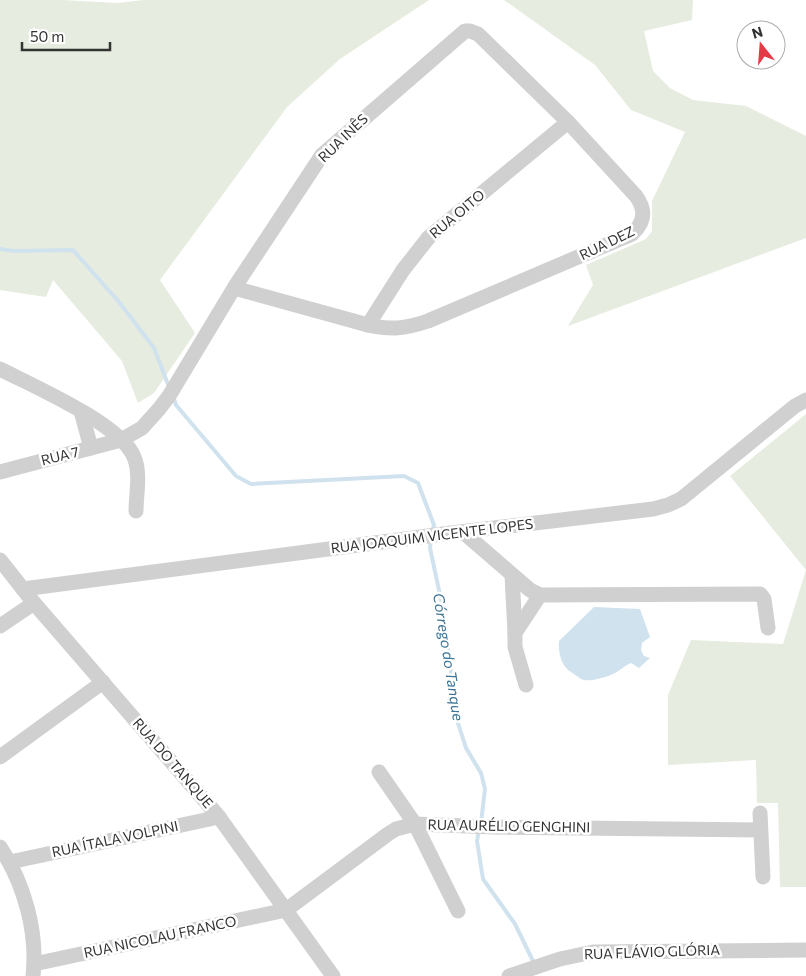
<svg xmlns="http://www.w3.org/2000/svg" width="806" height="976" viewBox="0 0 806 976" font-family="Commissioner,sans-serif">
  <rect width="100%" height="100%" fill="#fff"/>
  <g fill="#e6ecdf">
    <path d="M 0,0 L 62,0 L 118,3 L 144,0 L 429,0 L 340,59 L 287,107 L 160,280 L 195,333 L 154,393 L 138,403 L 122,361 L 53,280 L 46,297 L 0,290 Z"/>
    <path d="M 504,0 L 693,0 L 692,20 L 644,31 L 653,71 L 670,88 L 693,100 L 746,106 L 806,136 L 806,238 L 568,326 L 593,285 L 586,265 L 646,239 L 652,231 L 652,201 L 685,132 L 631,110 L 595,65 Z"/>
    <path d="M 806,414 L 806,887 L 780,887 L 778,803 L 757,803 L 756,760 L 668,765 L 668,695 L 691,640 L 783,644 L 806,570 L 730,476 Z"/>
  </g>
  <path fill="#cfe2ee" d="M 594,607 L 640,609 L 650,637 L 642,643 L 641,650 L 644,656 L 650,658 L 639,668 L 631,663 C 625,665 621,670 615,673 C 607,677 589,683 581,679 C 578,677 574,674 571,672 C 561,666 558,652 559,641 Z"/>
  <g fill="none" stroke-linecap="round" stroke-linejoin="round">
    <g stroke="#cfe2ee" stroke-width="4">
      <path d="M 0,249 L 14,251 L 73,250 L 119,302 L 154,348 L 169,387"/>
      <path d="M 173,396 L 176,405 L 236,476 L 251,484 L 404,476 L 418,483 L 434,525 L 432,533"/>
      <path d="M 431,539 L 430,548 L 443,609 L 457,720 L 466,748 L 481,773 L 485,789 L 481,823"/>
      <path d="M 479,830 L 477,841 L 483,879 L 515,924 L 534,963"/>
    </g>
    <g stroke="#d0d0d0" stroke-width="15">
      <path d="M 368,325 L 403,270 L 429,237 L 568,122"/>
      <path d="M 0,369 C 33,386 121,424 134,457 C 141,473 136,495 136,511"/>
      <path d="M 81,411 L 91,448"/>
      <path d="M 0,472 L 121,440 L 142,428 L 159,409 L 169,396 L 234,288 L 322,155 L 465,31 L 470,31 L 478,34 L 568,122 L 636,196 C 646,210 645,222 632,234 L 428,321 C 404,329 392,330 368,325 L 234,288"/>
      <path d="M 463,532 L 530,590 L 540,595 L 760,594 L 764,599 L 768,628"/>
      <path d="M 0,560 L 34,603 L 219,817 L 333,976"/>
      <path d="M 512,575 L 515,633"/>
      <path d="M 23,589 L 443,534 L 653,509 L 668,505 L 681,499 L 795,406 L 806,400"/>
      <path d="M 0,626 L 34,603"/>
      <path d="M 526,685 L 515,647 L 515,633 L 540,595"/>
      <path d="M 0,757 L 103,682"/>
      <path d="M 379,772 L 415,824 L 458,911"/>
      <path d="M 760,813 L 763,877"/>
      <path d="M 0,847 C 24,883 38,932 33,976"/>
      <path d="M 10,862 L 219,817"/>
      <path d="M 34,964 L 286,910 L 388,834 L 396,829 L 415,824 L 494,827 L 760,830"/>
      <path d="M 509,976 L 560,959 L 593,952 L 806,950"/>
    </g>
  </g>
  <g text-anchor="middle" stroke-width="5" stroke-linejoin="round" paint-order="stroke">
    <g font-size="14" fill="#333" stroke="#fff">
      <text transform="translate(343 138) rotate(-44)" y="5">RUA INÊS</text>
      <text transform="translate(457 214) rotate(-40)" y="5">RUA OITO</text>
      <text transform="translate(607 243) rotate(-26)" y="5">RUA DEZ</text>
      <text transform="translate(60 456) rotate(-14)" y="5">RUA 7</text>
      <text transform="translate(432 536) rotate(-7)" y="5">RUA JOAQUIM VICENTE LOPES</text>
      <text transform="translate(173 763) rotate(49)" y="5">RUA DO TANQUE</text>
      <text transform="translate(509 826) rotate(1)" y="5">RUA AURÉLIO GENGHINI</text>
      <text transform="translate(115 839) rotate(-12)" y="5">RUA ÍTALA VOLPINI</text>
      <text transform="translate(160 937) rotate(-12)" y="5">RUA NICOLAU FRANCO</text>
      <text transform="translate(652 952) rotate(-2)" y="5">RUA FLÁVIO GLÓRIA</text>
    </g>
    <g font-size="15" font-style="italic" fill="#3f7597" stroke="#fff">
      <text transform="translate(448 657) rotate(81)" y="5">Córrego do Tanque</text>
    </g>
  </g>
  <g transform="translate(761 45) rotate(343)"><circle r="24" fill="#ffffff" stroke="#adadad"/>
  <path d="M0-4L9 19L0 12L-9 19Z" fill="#e63946"/>
  <text y="-8" font-size="14" font-weight="bold" text-anchor="middle" fill="#333333">N</text>
  </g>
  <path d="M22 42v8h88v-8" fill="none" stroke="#333333" stroke-width="2.5"/>
  <text x="30" y="42" font-size="15" fill="#333333" stroke="#ffffff" stroke-width="4" paint-order="stroke">50 m</text>
</svg>
